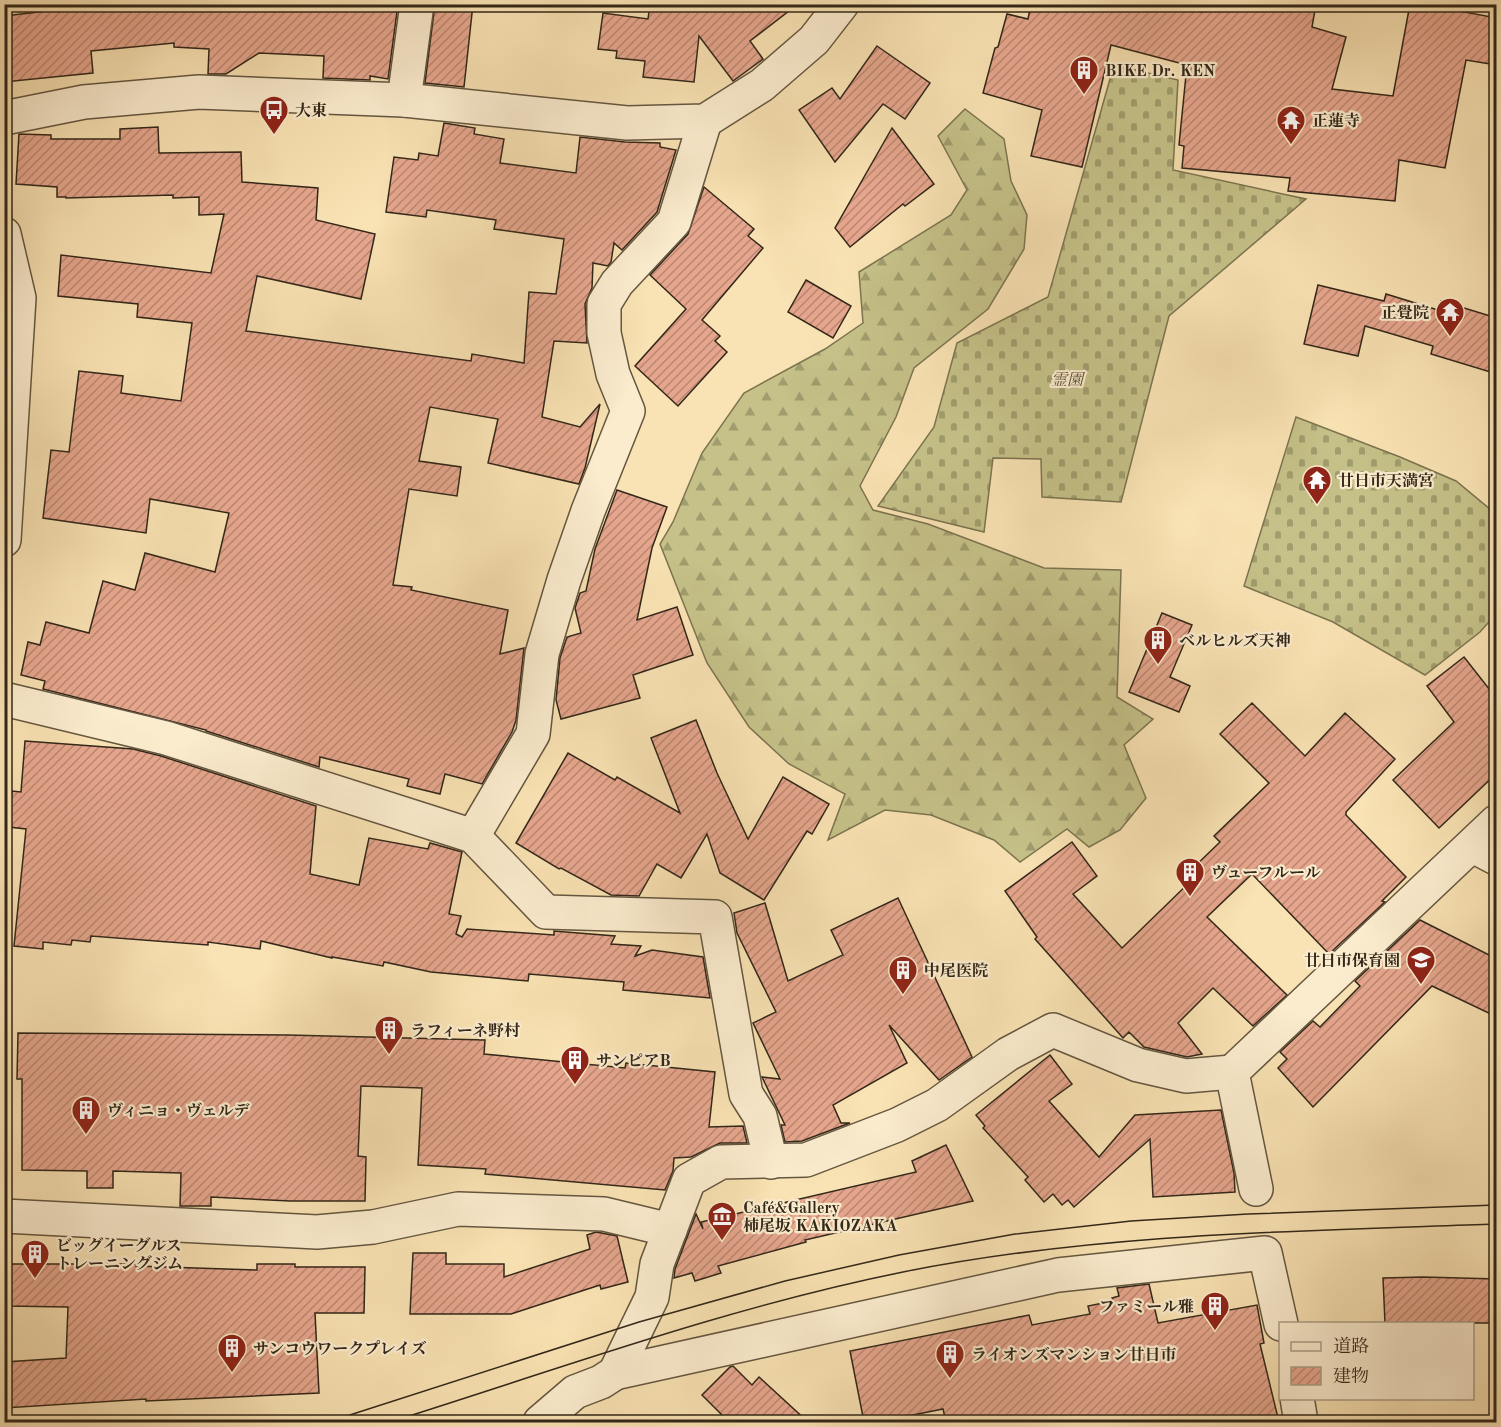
<svg xmlns="http://www.w3.org/2000/svg" width="1501" height="1427" viewBox="0 0 1501 1427" font-family="'Old Standard TT','Noto Serif JP',serif">
  <defs>
    <pattern id="forest-firs" width="22" height="20" patternUnits="userSpaceOnUse" patternTransform="scale(1.5)"><rect width="22" height="20" fill="#c5c188"/><path d="M5 1l3.5 6h-7zM16 11l3.5 6h-7z" fill="#a19d6e"/></pattern>
    <pattern id="cemetery-stones" width="16" height="16" patternUnits="userSpaceOnUse" patternTransform="scale(1.5)"><rect width="16" height="16" fill="#c5c188"/><path d="M2 7V4a2 2 0 0 1 4 0v3zM10 15v-3a2 2 0 0 1 4 0v3z" fill="#a19d6e"/></pattern>
    <pattern id="building-hatch" width="6" height="6" patternUnits="userSpaceOnUse" patternTransform="scale(1.5)"><rect width="6" height="6" fill="#e6a68d"/><path d="M-1 1l2-2M0 6l6-6M5 7l2-2" fill="none" stroke="#bb8772"/></pattern>
  </defs>
  <rect width="100%" height="100%" fill="#f9e2b3"/>
  <filter id="stains"><feTurbulence type="fractalNoise" baseFrequency=".00333" numOctaves="4"/><feColorMatrix values="0 0 0 0 .2 0 0 0 0 .09 0 0 0 0 .02 0 0 0 .5 -.17"/></filter>
  <radialGradient id="worn" r=".72"><stop offset=".6" stop-color="#630" stop-opacity="0"/><stop offset="1" stop-color="#630" stop-opacity=".3"/></radialGradient>
  <path fill="url(#forest-firs)" stroke="#7c7450" stroke-width="1.5" d="M 965,109 L 1004,139 L 1011,181 L 1027,215 L 1024,249 L 988,309 L 914,368 L 896,417 L 860,486 L 873,510 L 928,524 L 1044,568 L 1121,570 L 1117,697 L 1153,719 L 1124,745 L 1146,798 L 1120,830 L 1089,847 L 1067,829 L 1020,862 L 994,840 L 931,815 L 885,810 L 828,840 L 845,794 L 789,764 L 749,727 L 707,663 L 660,544 L 673,522 L 702,453 L 744,393 L 825,349 L 863,323 L 859,272 L 951,215 L 967,190 L 938,136 Z"/>
  <g fill="url(#cemetery-stones)" stroke="#7c7450" stroke-width="1.5">
    <path d="M 1114,65 L 1178,80 L 1173,170 L 1306,199 L 1169,316 L 1121,502 L 1042,497 L 1041,459 L 993,458 L 984,532 L 878,506 L 934,427 L 957,343 L 1048,297 Z"/>
    <path d="M 1296,417 L 1400,457 L 1456,481 L 1496,514 L 1496,614 L 1480,632 L 1425,675 L 1333,622 L 1244,586 Z"/>
  </g>
  <g fill="url(#building-hatch)" stroke="#322719" stroke-width="1.5">
    <path d="M 109,4 L 398,4 L 388,79 L 370,76 L 370,80 L 323,78 L 324,56 L 259,53 L 226,74 L 208,74 L 209,49 L 174,47 L 174,43 L 91,51 L 93,73 L 4,82 L 4,16 Z"/>
    <path d="M 435,4 L 473,4 L 464,87 L 425,83 Z"/>
    <path d="M 650,4 L 798,4 L 750,41 L 763,59 L 733,81 L 699,36 L 694,82 L 643,77 L 645,61 L 616,58 L 617,51 L 598,49 L 603,13 L 648,19 Z"/>
    <path d="M 1031,4 L 1164,4 L 1202,12 L 1203,4 L 1316,4 L 1312,27 L 1346,37 L 1332,89 L 1393,96 L 1410,4 L 1422,4 L 1497,18 L 1497,65 L 1466,60 L 1445,168 L 1399,160 L 1395,201 L 1288,191 L 1290,178 L 1182,168 L 1184,146 L 1179,145 L 1187,65 L 1111,45 L 1082,167 L 1031,156 L 1042,110 L 983,93 L 995,48 L 998,47 L 1007,14 L 1028,19 Z"/>
    <path d="M 877,46 L 930,83 L 905,119 L 883,104 L 835,162 L 799,110 L 832,88 L 840,99 Z"/>
    <path d="M 444,123 L 475,128 L 474,134 L 504,139 L 500,163 L 576,173 L 580,137 L 625,142 L 660,143 L 660,147 L 676,150 L 657,212 L 622,250 L 614,243 L 611,262 L 608,266 L 593,263 L 592,288 L 585,304 L 587,343 L 554,341 L 542,417 L 580,427 L 600,404 L 585,468 L 579,484 L 488,463 L 498,419 L 430,407 L 419,461 L 461,467 L 457,496 L 409,489 L 393,585 L 412,587 L 411,590 L 508,610 L 500,654 L 524,648 L 516,720 L 512,732 L 482,784 L 445,774 L 440,794 L 407,786 L 409,779 L 320,757 L 319,767 L 206,731 L 206,730 L 43,689 L 45,681 L 21,675 L 28,642 L 40,645 L 46,622 L 89,633 L 103,581 L 135,590 L 145,553 L 215,572 L 229,513 L 150,499 L 146,533 L 43,518 L 51,450 L 69,452 L 79,371 L 123,376 L 121,393 L 181,401 L 192,323 L 137,317 L 138,304 L 58,296 L 61,255 L 211,273 L 224,214 L 199,215 L 199,197 L 173,198 L 173,195 L 66,198 L 66,197 L 57,197 L 57,187 L 16,184 L 19,134 L 51,135 L 51,139 L 120,139 L 120,129 L 158,127 L 159,153 L 241,152 L 242,182 L 318,188 L 316,220 L 375,234 L 361,299 L 257,276 L 246,331 L 471,361 L 472,354 L 524,363 L 529,292 L 556,294 L 564,239 L 494,229 L 496,220 L 427,210 L 426,217 L 386,212 L 394,157 L 418,160 L 419,153 L 438,156 Z"/>
    <path d="M 892,128 L 934,184 L 905,206 L 903,204 L 850,247 L 835,228 Z"/>
    <path d="M 704,187 L 754,229 L 748,236 L 763,248 L 702,320 L 720,336 L 715,341 L 727,352 L 678,406 L 635,366 L 686,309 L 650,275 L 688,234 Z"/>
    <path d="M 806,280 L 851,306 L 833,338 L 788,312 Z"/>
    <path d="M 1318,285 L 1384,301 L 1386,294 L 1438,310 L 1441,301 L 1497,318 L 1497,374 L 1431,354 L 1433,346 L 1365,326 L 1358,356 L 1304,344 Z"/>
    <path d="M 617,490 L 667,507 L 652,548 L 637,620 L 677,607 L 693,655 L 633,675 L 640,698 L 561,719 L 556,700 L 560,658 L 567,637 L 581,633 L 575,608 L 580,593 L 586,591 L 595,549 Z"/>
    <path d="M 1162,613 L 1192,625 L 1170,677 L 1190,686 L 1179,712 L 1129,692 Z"/>
    <path d="M 1464,657 L 1497,699 L 1497,773 L 1439,828 L 1393,780 L 1454,722 L 1427,686 Z"/>
    <path d="M 1252,703 L 1305,756 L 1345,713 L 1395,759 L 1346,812 L 1346,815 L 1406,877 L 1382,901 L 1385,902 L 1329,954 L 1252,874 L 1207,917 L 1287,995 L 1253,1026 L 1213,988 L 1178,1023 L 1202,1054 L 1187,1057 L 1144,1047 L 1129,1032 L 1123,1038 L 1035,939 L 1037,937 L 1005,891 L 1072,842 L 1097,876 L 1073,894 L 1122,948 L 1196,876 L 1191,870 L 1220,842 L 1214,836 L 1269,783 L 1220,734 Z"/>
    <path d="M 696,720 L 717,773 L 748,839 L 783,777 L 829,804 L 812,834 L 807,831 L 764,900 L 720,873 L 707,834 L 681,878 L 657,864 L 639,896 L 611,895 L 561,868 L 559,869 L 516,843 L 568,753 L 615,780 L 617,777 L 680,813 L 651,738 Z"/>
    <path d="M 25,741 L 133,749 L 161,756 L 316,806 L 310,874 L 359,885 L 369,838 L 428,849 L 430,843 L 462,852 L 449,914 L 461,916 L 456,934 L 462,937 L 467,929 L 554,935 L 554,931 L 615,936 L 611,944 L 641,946 L 635,956 L 652,950 L 703,957 L 710,998 L 623,990 L 624,982 L 529,974 L 528,981 L 431,972 L 384,962 L 383,966 L 332,957 L 332,958 L 261,941 L 260,949 L 208,942 L 208,945 L 91,936 L 90,942 L 72,940 L 71,945 L 43,942 L 43,949 L 14,946 L 26,829 L 9,827 L 12,791 L 21,792 Z"/>
    <path d="M 898,898 L 972,1057 L 939,1080 L 889,1025 L 907,1063 L 833,1105 L 841,1123 L 850,1123 L 802,1141 L 785,1142 L 781,1125 L 785,1125 L 762,1077 L 780,1079 L 753,1023 L 776,1012 L 737,933 L 734,913 L 765,903 L 788,981 L 843,955 L 831,930 Z"/>
    <path d="M 1420,920 L 1497,959 L 1497,1017 L 1432,986 L 1313,1107 L 1278,1068 L 1287,1059 L 1280,1052 L 1313,1021 L 1320,1027 L 1360,986 L 1355,981 Z"/>
    <path d="M 18,1033 L 288,1035 L 485,1040 L 484,1054 L 625,1068 L 626,1063 L 715,1072 L 709,1127 L 743,1126 L 747,1143 L 720,1143 L 691,1157 L 674,1158 L 673,1171 L 665,1190 L 485,1174 L 486,1169 L 418,1165 L 422,1088 L 361,1086 L 358,1156 L 366,1157 L 365,1201 L 290,1201 L 211,1197 L 211,1206 L 180,1206 L 181,1173 L 113,1171 L 113,1188 L 87,1188 L 87,1171 L 22,1170 L 22,1079 L 17,1079 Z"/>
    <path d="M 1050,1055 L 1072,1084 L 1049,1101 L 1099,1157 L 1135,1115 L 1221,1110 L 1234,1173 L 1235,1192 L 1153,1197 L 1150,1139 L 1074,1207 L 1068,1200 L 1062,1205 L 1053,1194 L 1044,1202 L 1025,1180 L 1028,1177 L 983,1128 L 985,1126 L 976,1115 Z"/>
    <path d="M 946,1145 L 973,1201 L 805,1240 L 806,1242 L 718,1266 L 721,1273 L 695,1281 L 692,1273 L 674,1278 L 675,1269 L 696,1214 L 703,1229 L 701,1222 L 916,1172 L 912,1161 Z"/>
    <path d="M 596,1232 L 617,1236 L 628,1282 L 601,1289 L 600,1285 L 511,1314 L 410,1314 L 413,1253 L 446,1253 L 446,1264 L 504,1264 L 504,1277 L 590,1249 L 587,1235 Z"/>
    <path d="M 4,1264 L 137,1264 L 136,1266 L 257,1270 L 257,1264 L 295,1264 L 295,1267 L 365,1267 L 364,1313 L 315,1313 L 319,1393 L 146,1401 L 146,1399 L 4,1408 L 4,1362 L 66,1358 L 68,1307 L 6,1306 Z"/>
    <path d="M 1423,1277 L 1497,1279 L 1497,1323 L 1385,1323 L 1383,1278 Z"/>
    <path d="M 1149,1284 L 1158,1323 L 1257,1305 L 1264,1343 L 1260,1344 L 1279,1422 L 946,1422 L 943,1409 L 878,1422 L 864,1422 L 850,1351 L 1029,1315 L 1032,1325 L 1090,1314 L 1088,1306 L 1113,1301 L 1112,1298 L 1119,1296 L 1117,1288 Z"/>
    <path d="M 733,1366 L 752,1385 L 759,1377 L 808,1422 L 729,1422 L 702,1395 L 730,1367 Z"/>
  </g>
  <g fill="none" stroke-linecap="round" stroke-linejoin="round">
    <g stroke="#645640" stroke-width="36">
      <g id="minor">
        <path d="M 404,100 L 417,4"/>
        <path d="M 4,118 L 84,102 L 199,92 L 404,100 L 627,123 L 705,121 L 762,85 L 814,40 L 842,4"/>
        <path d="M 705,121 L 674,222 L 617,283 L 604,304 L 604,333 L 613,374 L 628,411 L 588,511 L 564,580 L 542,654 L 533,734 L 473,836 L 546,912 L 715,917 L 746,1094 L 760,1116 L 771,1162"/>
        <path d="M 4,234 L 19,298 L 4,540"/>
        <path d="M 4,699 L 166,738 L 473,836"/>
        <path d="M 1256,1189 L 1232,1072 L 1496,822"/>
        <path d="M 4,1216 L 317,1232 L 373,1227 L 458,1209 L 604,1214 L 670,1230"/>
        <path d="M 615,1373 L 652,1297 L 657,1264 L 689,1180 L 721,1162 L 806,1160 L 897,1125 L 937,1105 L 1008,1054 L 1053,1030 L 1138,1065 L 1186,1076 L 1232,1072"/>
        <path d="M 1297,1398 L 1301,1422"/>
        <path d="M 540,1422 L 575,1392 L 601,1382 L 615,1373 L 1058,1275 L 1265,1253 L 1281,1324"/>
      </g>
    </g>
    <g stroke="#645640" stroke-width="36">
      <path id="tertiary" d="M 1473,846 L 1496,858"/>
    </g>
    <use href="#minor" stroke="#fbecce" stroke-width="33"/>
    <use href="#tertiary" stroke="#fbecce" stroke-width="33"/>
    <g stroke="#322719" stroke-width="1.5">
      <path d="M 328,1422 L 639,1322 L 785,1281 L 899,1255 L 1015,1234 L 1131,1221 L 1248,1214 L 1496,1205"/>
      <path d="M 390,1422 C 559,1369 729,1307 903,1272 C 1098,1233 1298,1231 1496,1224"/>
    </g>
  </g>
  <defs>
    <g id="building-pin" transform="scale(1.5)"><path d="M0 17L-7.5 6A9.5 9.5 0 1 1 7.5 6Z" fill="#8f2418" stroke="#fbecce"/><path d="M-4-6H4V6H1V3H-1V6H-4ZM-2.5-4.3h1.7v1.8h-1.7ZM.8-4.3h1.7v1.8H.8ZM-2.5-1h1.7V.8h-1.7ZM.8-1h1.7V.8H.8Z" fill="#fff"/></g>
    <g id="bus-pin" transform="scale(1.5)"><path d="M0 17L-7.5 6A9.5 9.5 0 1 1 7.5 6Z" fill="#8f2418" stroke="#fbecce"/><path d="M-5-6H5V4H4V6H2V4H-2V6H-4V4H-5ZM-3.5-4V0h7V-4ZM-3.5 1.2v1.5H-2V1.2ZM2 1.2v1.5H3.5V1.2Z" fill="#fff"/></g>
    <g id="temple-pin" transform="scale(1.5)"><path d="M0 17L-7.5 6A9.5 9.5 0 1 1 7.5 6Z" fill="#8f2418" stroke="#fbecce"/><path d="M0-6L5-2H3V0L6.5 2.5H4V6H1.5V3h-3V6H-4V2.5H-6.5L-3 0V-2H-5Z" fill="#fff"/></g>
    <g id="school-pin" transform="scale(1.5)"><path d="M0 17L-7.5 6A9.5 9.5 0 1 1 7.5 6Z" fill="#8f2418" stroke="#fbecce"/><path d="M0-5L7-2L0 1L-7-2ZM-4 1L0 2.5L4 1V4Q0 6-4 4Z" fill="#fff"/></g>
    <g id="museum-pin" transform="scale(1.5)"><path d="M0 17L-7.5 6A9.5 9.5 0 1 1 7.5 6Z" fill="#8f2418" stroke="#fbecce"/><path d="M0-6L6-3V-2H-6V-3ZM-5-1h2V3h-2ZM-1-1h2V3h-2ZM3-1h2V3H3ZM-6 4H6V6H-6Z" fill="#fff"/></g>
  </defs>
  <g fill-rule="evenodd">
    <use href="#building-pin" x="1084" y="70"/>
    <use href="#bus-pin" x="274" y="110"/>
    <use href="#temple-pin" x="1291" y="120"/>
    <use href="#temple-pin" x="1450" y="312"/>
    <use href="#temple-pin" x="1317" y="480"/>
    <use href="#building-pin" x="1158" y="640"/>
    <use href="#building-pin" x="1190" y="872"/>
    <use href="#school-pin" x="1421" y="960"/>
    <use href="#building-pin" x="903" y="970"/>
    <use href="#building-pin" x="389" y="1030"/>
    <use href="#building-pin" x="575" y="1060"/>
    <use href="#building-pin" x="86" y="1110"/>
    <use href="#museum-pin" x="722" y="1216"/>
    <use href="#building-pin" x="35" y="1254"/>
    <use href="#building-pin" x="1215" y="1306"/>
    <use href="#building-pin" x="232" y="1348"/>
    <use href="#building-pin" x="950" y="1354"/>
  </g>
  <g text-anchor="middle" stroke-width="4.5" stroke-linejoin="round" paint-order="stroke">
    <g font-size="16" font-weight="bold" fill="#322719" stroke="#fbecce" text-anchor="start">
      <text x="1105" y="76">BIKE Dr. KEN</text>
      <text x="295" y="116">大東</text>
      <text x="1312" y="126">正蓮寺</text>
      <text x="1429" y="318" text-anchor="end">正覺院</text>
      <text x="1338" y="486">廿日市天満宮</text>
      <text x="1179" y="646">ベルヒルズ天神</text>
      <text x="1211" y="878">ヴューフルール</text>
      <text x="1400" y="966" text-anchor="end">廿日市保育園</text>
      <text x="924" y="976">中尾医院</text>
      <text x="410" y="1036">ラフィーネ野村</text>
      <text x="596" y="1066">サンピアB</text>
      <text x="107" y="1116">ヴィニョ・ヴェルデ</text>
      <text x="743" y="1213">Café&amp;Gallery<tspan x="743" dy="18">柿尾坂 KAKIOZAKA</tspan></text>
      <text x="56" y="1251">ビッグイーグルス<tspan x="56" dy="18">トレーニングジム</tspan></text>
      <text x="1194" y="1312" text-anchor="end">ファミール雅</text>
      <text x="253" y="1354">サンコウワークプレイズ</text>
      <text x="971" y="1360">ライオンズマンション廿日市</text>
    </g>
    <g font-size="16" font-style="italic" fill="#574e35" stroke="#fbecce">
      <text x="1067" y="385">霊園</text>
    </g>
  </g>
  <rect width="1501" height="1427" fill="none" stroke="#f9e2b3" stroke-width="24"/>
  <rect x="6" y="6" width="1489" height="1415" fill="none" stroke="#322719" stroke-width="3"/>
  <rect x="12" y="12" width="1477" height="1403" fill="none" stroke="#322719" stroke-width="1.5"/>
  <rect x="1279" y="1322" width="195" height="78" fill="#fbecce" stroke="#ab9d86" stroke-width="1.5"/>
  <rect x="1291" y="1342" width="30" height="9" fill="#fbecce" stroke="#ab9d86" stroke-width="1.5"/>
  <text x="1333" y="1352" font-size="18" fill="#322719">道路</text>
  <rect x="1291" y="1367" width="30" height="18" fill="url(#building-hatch)" stroke="#ab9d86" stroke-width="1.5"/>
  <text x="1333" y="1382" font-size="18" fill="#322719">建物</text>
  <rect width="100%" height="100%" filter="url(#stains)"/>
  <rect width="100%" height="100%" fill="url(#worn)"/>
</svg>
